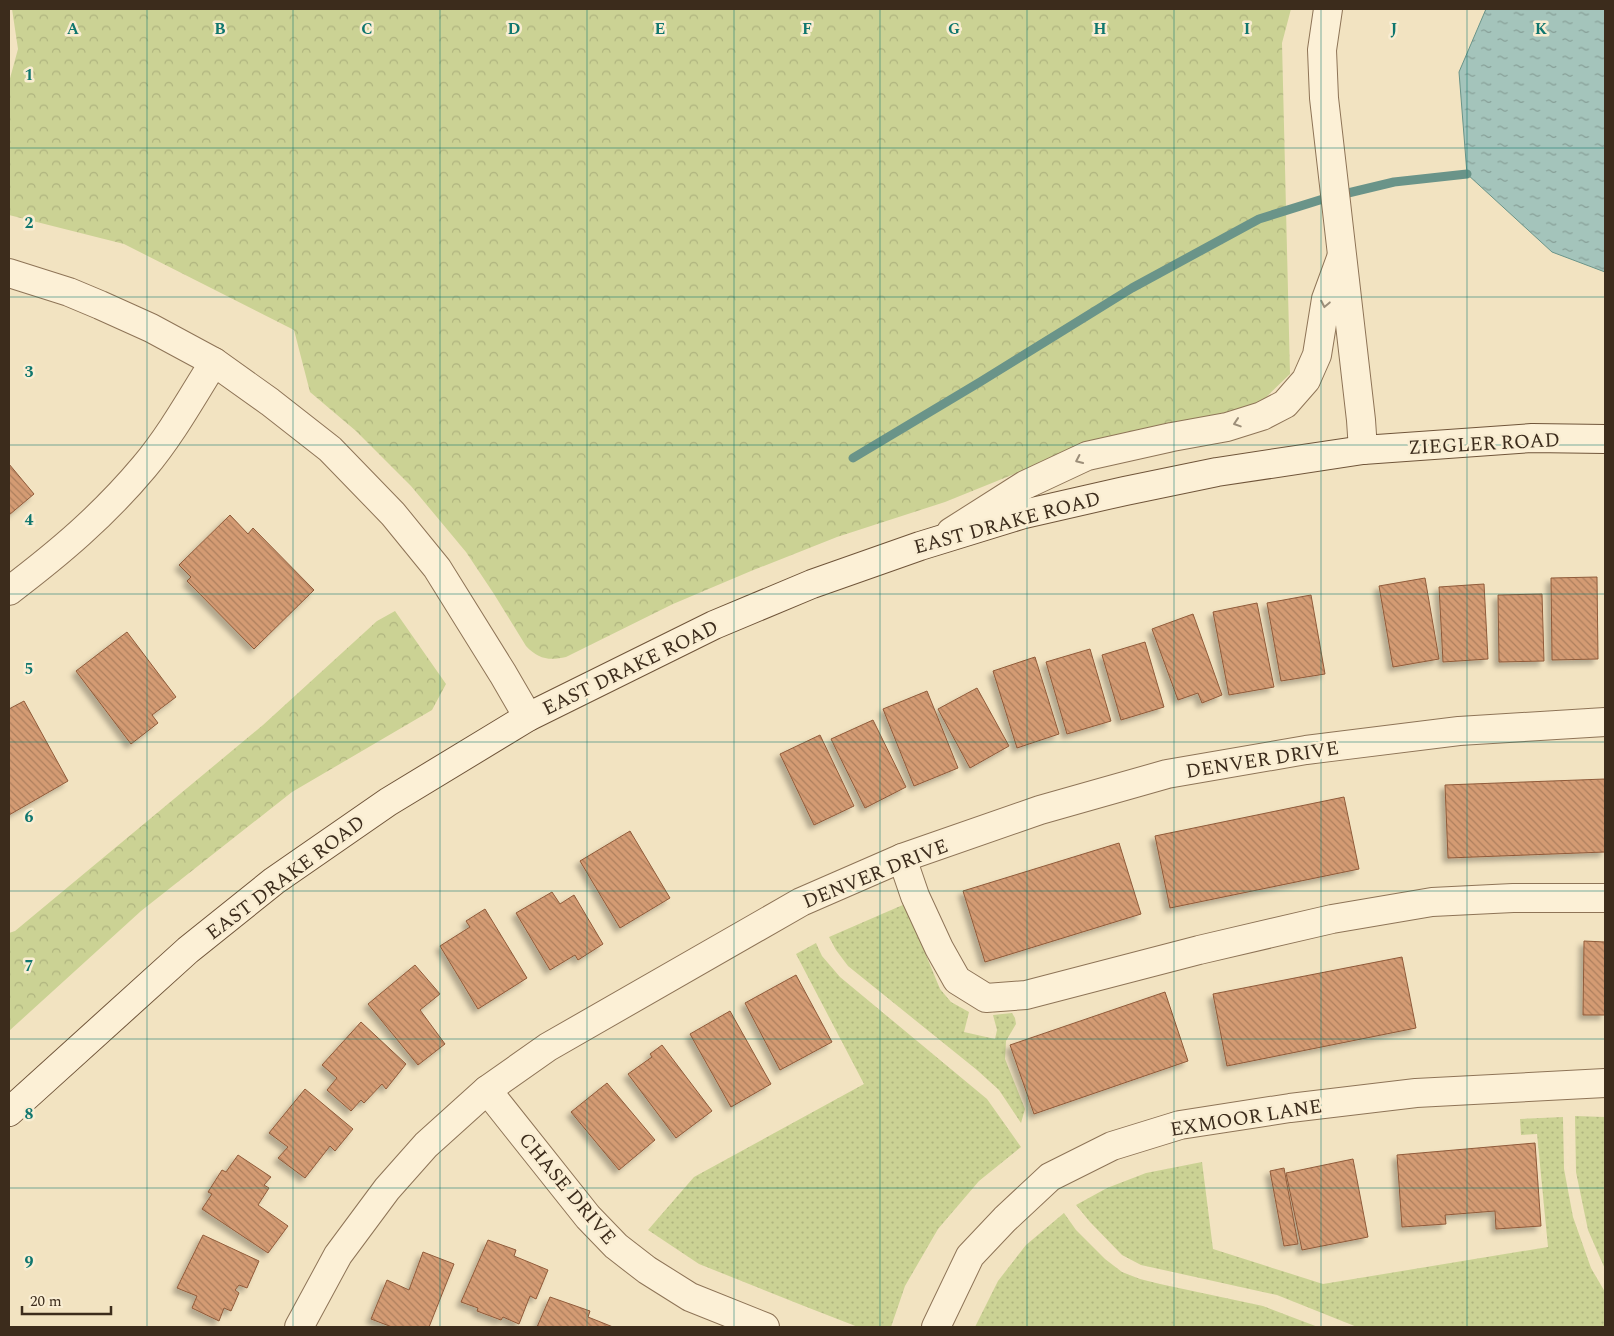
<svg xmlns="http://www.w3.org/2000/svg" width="1614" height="1336" viewBox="0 0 1614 1336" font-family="Spectral,serif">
  <defs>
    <pattern id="grass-dots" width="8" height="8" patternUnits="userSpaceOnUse" patternTransform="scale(1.25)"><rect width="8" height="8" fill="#cbd294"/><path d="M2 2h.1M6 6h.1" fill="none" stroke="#afb47f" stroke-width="1.8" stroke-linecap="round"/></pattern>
    <pattern id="forest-crowns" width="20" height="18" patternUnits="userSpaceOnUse" patternTransform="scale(1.25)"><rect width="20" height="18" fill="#cbd294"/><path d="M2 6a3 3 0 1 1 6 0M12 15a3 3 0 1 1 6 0" fill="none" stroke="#afb47f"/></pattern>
    <pattern id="water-ripples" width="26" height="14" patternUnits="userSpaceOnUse" patternTransform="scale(1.25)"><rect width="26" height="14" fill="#a4c4bb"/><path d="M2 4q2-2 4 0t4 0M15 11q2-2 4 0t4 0" fill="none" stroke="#879f97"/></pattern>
    <pattern id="building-back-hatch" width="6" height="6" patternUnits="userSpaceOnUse" patternTransform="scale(1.25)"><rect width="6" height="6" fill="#d49b73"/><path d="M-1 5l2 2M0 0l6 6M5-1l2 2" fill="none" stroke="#ad7f5e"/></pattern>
    <filter id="shadow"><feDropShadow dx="-4.5" dy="4.5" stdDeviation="2.5" flood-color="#0004"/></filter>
  </defs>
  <rect width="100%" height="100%" fill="#f2e3c1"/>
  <g fill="url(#grass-dots)">
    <path d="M 905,904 L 940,989 L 951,1002 L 969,1012 L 964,1032 L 995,1039 L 997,1030 L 993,1015 L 1012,1013 L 1015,1018 L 1016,1024 L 1006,1041 L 1005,1059 L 1025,1109 L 1021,1123 L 999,1090 L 977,1070 L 848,966 L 836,950 L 829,937 Z"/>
    <path d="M 816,943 L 822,956 L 840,977 L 987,1099 L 1021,1147 L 979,1181 L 938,1229 L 905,1286 L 891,1327 L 858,1327 L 804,1306 L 699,1264 L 648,1230 L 694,1177 L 864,1084 L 796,954 Z"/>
    <path d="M 1575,1116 L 1605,1117 L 1605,1269 L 1588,1230 L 1576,1172 Z"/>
    <path d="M 1563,1117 L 1564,1169 L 1573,1217 L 1591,1268 L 1605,1292 L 1605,1327 L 1357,1327 L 1277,1295 L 1141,1265 L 1122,1255 L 1090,1222 L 1076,1205 L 1107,1188 L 1146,1173 L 1202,1162 L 1213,1249 L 1323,1284 L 1548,1247 L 1537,1134 L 1521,1135 L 1520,1119 Z"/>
    <path d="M 1064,1213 L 1076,1230 L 1105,1259 L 1122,1272 L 1140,1279 L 1160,1284 L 1263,1306 L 1318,1327 L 975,1327 L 998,1281 L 1026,1245 Z"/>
  </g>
  <g fill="url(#forest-crowns)">
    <path d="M 12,9 L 1291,9 L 1282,43 L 1290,374 L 1261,402 L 1238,413 L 1076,449 L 945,502 L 837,537 L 751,571 L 673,604 L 566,657 C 549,661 538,659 526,646 L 494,594 L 466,552 L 411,486 L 356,431 L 310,392 L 294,330 L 124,244 L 9,215 L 9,82 L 18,49 Z"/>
    <path d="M 395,611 L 446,684 L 432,710 L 292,792 L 141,911 L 9,1031 L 9,933 L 15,931 L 263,725 L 377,621 Z"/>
  </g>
  <path fill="url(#water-ripples)" stroke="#6a9489" d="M 1486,9 L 1605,9 L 1605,272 L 1552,252 L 1467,174 L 1459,72 Z"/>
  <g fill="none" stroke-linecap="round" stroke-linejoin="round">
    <path stroke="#6a9489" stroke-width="9" d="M 853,458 L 980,382 L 1132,288 L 1259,219 L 1323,199 L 1394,182 L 1467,174"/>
  </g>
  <g fill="url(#building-back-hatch)" stroke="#905b3a" filter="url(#shadow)">
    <path d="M 9,464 L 34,494 L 9,515 Z"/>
    <path d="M 230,515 L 248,534 L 253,528 L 314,590 L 254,649 L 187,581 L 191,577 L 179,565 Z"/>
    <path d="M 1597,577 L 1598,659 L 1552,660 L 1551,578 Z"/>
    <path d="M 1425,578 L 1439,659 L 1393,667 L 1379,586 Z"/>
    <path d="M 1484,584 L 1488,659 L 1443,662 L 1439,587 Z"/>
    <path d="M 1542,594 L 1544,661 L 1499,662 L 1498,595 Z"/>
    <path d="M 1311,595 L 1325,674 L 1281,681 L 1267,603 Z"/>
    <path d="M 1257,603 L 1274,687 L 1229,695 L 1213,612 Z"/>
    <path d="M 1193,614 L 1222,695 L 1202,703 L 1198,693 L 1178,700 L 1152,629 Z"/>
    <path d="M 127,632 L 176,697 L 152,715 L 158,723 L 131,744 L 76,671 Z"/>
    <path d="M 1145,642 L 1164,707 L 1121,720 L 1102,655 Z"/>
    <path d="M 1090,649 L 1111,721 L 1067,734 L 1046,662 Z"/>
    <path d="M 1035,657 L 1059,734 L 1017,748 L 993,671 Z"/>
    <path d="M 977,688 L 1009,746 L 970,768 L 938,709 Z"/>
    <path d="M 927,691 L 958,768 L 914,786 L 883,709 Z"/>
    <path d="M 24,701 L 68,781 L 9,815 L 9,709 Z"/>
    <path d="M 873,720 L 906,787 L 865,808 L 831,739 Z"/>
    <path d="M 820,735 L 854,806 L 814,825 L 780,754 Z"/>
    <path d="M 1605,779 L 1605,852 L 1448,858 L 1445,785 Z"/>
    <path d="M 1344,797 L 1359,869 L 1170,908 L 1155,836 Z"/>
    <path d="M 630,831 L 670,898 L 620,928 L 580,861 Z"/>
    <path d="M 1119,843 L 1141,914 L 985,962 L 963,891 Z"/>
    <path d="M 552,892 L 560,904 L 574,895 L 603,944 L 578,960 L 575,955 L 550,970 L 516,913 Z"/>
    <path d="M 485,909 L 527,978 L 478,1009 L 440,946 L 470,927 L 466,921 Z"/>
    <path d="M 1584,941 L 1605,942 L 1605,1015 L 1583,1015 Z"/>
    <path d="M 1402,957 L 1416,1028 L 1227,1066 L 1213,994 Z"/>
    <path d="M 415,965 L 440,994 L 420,1010 L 445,1044 L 418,1065 L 368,1004 Z"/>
    <path d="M 796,975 L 832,1042 L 780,1070 L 745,1003 Z"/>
    <path d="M 1165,992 L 1188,1061 L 1034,1114 L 1010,1045 Z"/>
    <path d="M 730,1011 L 771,1084 L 731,1107 L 690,1034 Z"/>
    <path d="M 361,1022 L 406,1064 L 386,1089 L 382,1084 L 364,1103 L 361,1100 L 351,1111 L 327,1090 L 337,1078 L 322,1065 Z"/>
    <path d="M 662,1045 L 712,1111 L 676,1138 L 628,1074 L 652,1057 L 650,1054 Z"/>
    <path d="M 607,1083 L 655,1140 L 619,1170 L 571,1112 Z"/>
    <path d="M 305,1089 L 353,1129 L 335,1151 L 330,1146 L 305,1178 L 278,1158 L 288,1147 L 269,1133 Z"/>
    <path d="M 1535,1143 L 1541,1226 L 1496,1229 L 1495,1211 L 1445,1215 L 1446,1224 L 1402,1227 L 1397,1155 Z"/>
    <path d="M 238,1155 L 271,1177 L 264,1185 L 269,1188 L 258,1205 L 288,1226 L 268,1253 L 202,1209 L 212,1194 L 208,1192 L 222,1170 L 226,1172 Z"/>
    <path d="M 1353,1159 L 1368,1237 L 1302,1250 L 1286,1173 Z"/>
    <path d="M 1284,1168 L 1298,1244 L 1284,1246 L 1270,1171 Z"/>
    <path d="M 203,1235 L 259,1261 L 247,1288 L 239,1285 L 235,1290 L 239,1293 L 231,1311 L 224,1308 L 219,1321 L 192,1308 L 197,1296 L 177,1288 Z"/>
    <path d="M 488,1240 L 516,1250 L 514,1256 L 548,1270 L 536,1299 L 530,1296 L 519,1324 L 503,1317 L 501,1320 L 477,1311 L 478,1308 L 461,1302 Z"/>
    <path d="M 423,1252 L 454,1264 L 429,1327 L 392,1327 L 371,1319 L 387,1280 L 409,1290 Z"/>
    <path d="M 550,1297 L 590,1311 L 588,1317 L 613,1327 L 537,1327 Z"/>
  </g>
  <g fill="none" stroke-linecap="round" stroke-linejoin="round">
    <g stroke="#8e7457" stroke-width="30">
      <g id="street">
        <path d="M 1328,9 L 1322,50 L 1324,98 L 1361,420 L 1363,450"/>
        <path d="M 9,273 L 69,292 L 100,305 L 151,328 L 214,362 L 270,402 L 330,449 L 393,514 L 437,568 L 503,674 L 528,717"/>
        <path d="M 951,532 L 1025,485 L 1087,456 L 1172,437 L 1227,427 L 1262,416 L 1285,404 L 1306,380 L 1317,355 L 1326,299 L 1341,258"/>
        <path d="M 9,591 C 59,553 103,516 144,467 C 171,435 192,397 214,362"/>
        <path d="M 902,858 L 915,896 L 939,948 L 957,980 L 986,998 L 1026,995 L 1199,950 L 1332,919 L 1432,902 L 1513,898 L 1605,898"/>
        <path d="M 487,1090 L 588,1217 L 616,1246 L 647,1270 L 690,1297 L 765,1327"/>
        <path d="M 299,1327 L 338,1255 L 387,1189 L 426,1145 L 487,1090 L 548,1047 L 801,902 L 902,858 L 1040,810 L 1167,774 L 1306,750 L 1459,731 L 1605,722"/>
        <path d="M 936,1327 L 970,1256 L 1005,1219 L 1050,1177 L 1112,1146 L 1180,1125 L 1290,1108 L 1416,1093 L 1605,1083"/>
      </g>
    </g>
    <g stroke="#70553a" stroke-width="30">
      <path id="secondary" d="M 9,1112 L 188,950 L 274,881 L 388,802 L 528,717 L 714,625 L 812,584 L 920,546 L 1024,514 L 1125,491 L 1217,472 L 1363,450 L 1532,438 L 1605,439"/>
    </g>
    <use href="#street" stroke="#fcf0d6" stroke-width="28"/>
    <use href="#secondary" stroke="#fcf0d6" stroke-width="28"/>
  </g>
  <defs><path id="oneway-chevron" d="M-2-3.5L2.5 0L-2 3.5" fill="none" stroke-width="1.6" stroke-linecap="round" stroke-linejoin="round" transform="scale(1.25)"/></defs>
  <g stroke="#9c8e79">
    <use href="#oneway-chevron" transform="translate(1325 304) rotate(101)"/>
    <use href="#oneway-chevron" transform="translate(1237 423) rotate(162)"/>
    <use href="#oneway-chevron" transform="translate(1079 460) rotate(155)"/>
  </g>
  <path fill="none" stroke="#0f766e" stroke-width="1" stroke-opacity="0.55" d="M 147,9 L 147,1327M 293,9 L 293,1327M 440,9 L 440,1327M 587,9 L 587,1327M 734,9 L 734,1327M 880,9 L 880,1327M 1027,9 L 1027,1327M 1174,9 L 1174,1327M 1321,9 L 1321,1327M 1467,9 L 1467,1327M 9,148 L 1605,148M 9,297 L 1605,297M 9,445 L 1605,445M 9,594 L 1605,594M 9,742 L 1605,742M 9,891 L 1605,891M 9,1039 L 1605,1039M 9,1188 L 1605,1188"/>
  <g text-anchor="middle" stroke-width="5" stroke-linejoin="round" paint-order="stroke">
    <g font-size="20" fill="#3c2c1c" stroke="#f9edd2">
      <text transform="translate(1484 443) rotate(-3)" y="7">ZIEGLER ROAD</text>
      <text transform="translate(1007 522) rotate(-15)" y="7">EAST DRAKE ROAD</text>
      <text transform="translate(630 667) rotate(-26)" y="7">EAST DRAKE ROAD</text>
      <text transform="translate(1262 759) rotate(-9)" y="7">DENVER DRIVE</text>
      <text transform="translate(875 873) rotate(-22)" y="7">DENVER DRIVE</text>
      <text transform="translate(285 877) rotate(-37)" y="7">EAST DRAKE ROAD</text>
      <text transform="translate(1246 1117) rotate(-9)" y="7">EXMOOR LANE</text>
      <text transform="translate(568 1188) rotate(50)" y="7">CHASE DRIVE</text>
    </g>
  </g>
  <g font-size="16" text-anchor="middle" font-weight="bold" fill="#0f766e" stroke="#f9edd2" stroke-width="5" stroke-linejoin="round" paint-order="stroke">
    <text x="73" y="34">A</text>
    <text x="220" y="34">B</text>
    <text x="367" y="34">C</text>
    <text x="514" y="34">D</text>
    <text x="660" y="34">E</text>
    <text x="807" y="34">F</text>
    <text x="954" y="34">G</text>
    <text x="1100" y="34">H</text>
    <text x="1247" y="34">I</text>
    <text x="1394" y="34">J</text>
    <text x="1541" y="34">K</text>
    <text x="29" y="80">1</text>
    <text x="29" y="228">2</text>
    <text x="29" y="377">3</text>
    <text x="29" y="525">4</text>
    <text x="29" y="674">5</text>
    <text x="29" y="822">6</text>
    <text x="29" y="971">7</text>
    <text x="29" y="1119">8</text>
    <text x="29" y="1267">9</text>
  </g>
  <rect width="1614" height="1336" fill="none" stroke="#3c2c1c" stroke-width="20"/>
  <path d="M22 1306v8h89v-8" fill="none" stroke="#3c2c1c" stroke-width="2.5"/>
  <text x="30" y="1306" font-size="15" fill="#3c2c1c" stroke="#f9edd2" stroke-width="4" paint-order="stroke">20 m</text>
</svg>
